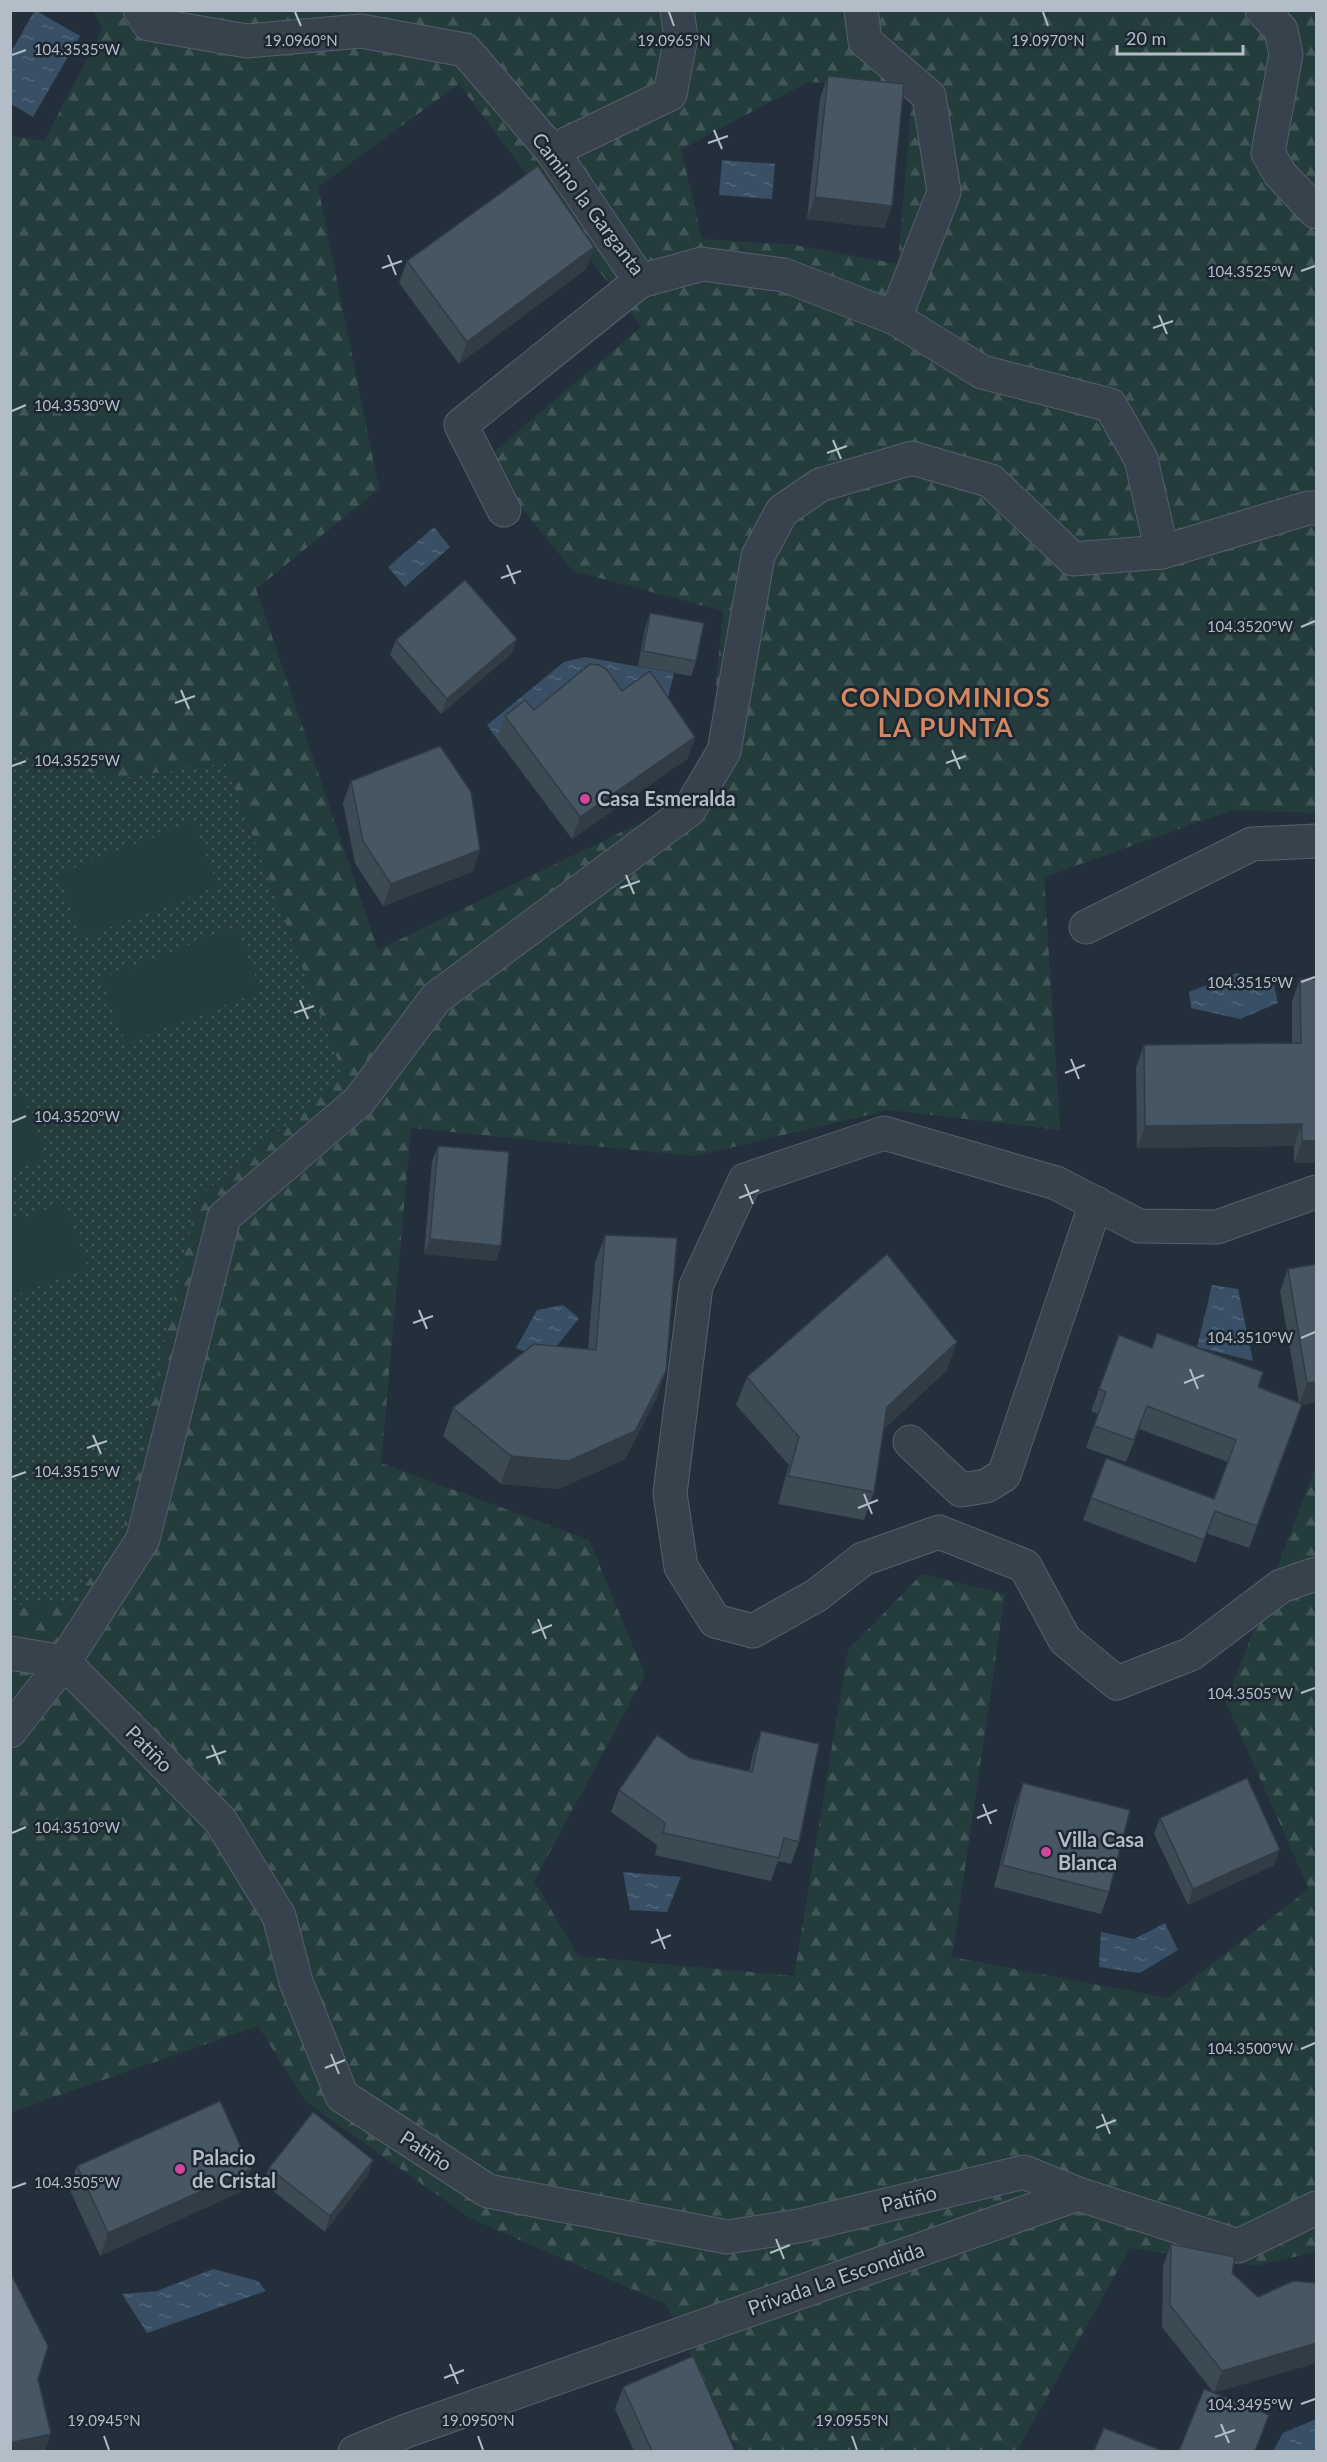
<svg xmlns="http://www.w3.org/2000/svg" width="1327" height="2462" viewBox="0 0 1327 2462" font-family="Lato,sans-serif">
  <defs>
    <pattern id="grass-dots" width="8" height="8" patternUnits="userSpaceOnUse" patternTransform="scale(1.5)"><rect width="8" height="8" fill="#253c3d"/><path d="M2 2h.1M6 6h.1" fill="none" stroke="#425658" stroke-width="1.8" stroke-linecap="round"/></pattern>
    <pattern id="forest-firs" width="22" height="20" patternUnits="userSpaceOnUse" patternTransform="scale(1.5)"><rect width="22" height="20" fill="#253c3d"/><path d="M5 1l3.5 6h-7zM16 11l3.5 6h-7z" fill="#425658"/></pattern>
    <pattern id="water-ripples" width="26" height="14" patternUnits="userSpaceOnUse" patternTransform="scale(1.5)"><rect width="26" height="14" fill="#384f65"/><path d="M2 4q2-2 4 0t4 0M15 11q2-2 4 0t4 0" fill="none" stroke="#52667a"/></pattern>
  </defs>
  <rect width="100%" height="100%" fill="#23303c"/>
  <path fill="url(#grass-dots)" d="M 10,749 L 114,779 L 225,763 L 344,1077 L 197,1199 L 122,1535 L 74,1601 L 11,1606 Z"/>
  <path fill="url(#forest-firs)" fill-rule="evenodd" d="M 93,11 L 1316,11 L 1316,813 L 1232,810 L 1044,877 L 1060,1130 L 889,1110 L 695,1156 L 411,1128 L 381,1463 L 589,1540 L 645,1675 L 534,1881 L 578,1956 L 794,1976 L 848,1650 L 922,1574 L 1005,1594 L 952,1957 L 1168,1998 L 1309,1889 L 1226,1702 L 1316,1466 L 1316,2252 L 1255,2266 L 1130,2248 L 1017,2451 L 738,2451 L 666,2304 L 470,2218 L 306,2102 L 258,2026 L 11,2112 L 11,1606 L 74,1600 L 122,1535 L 197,1199 L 344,1077 L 225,763 L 114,779 L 11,749 L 10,136 L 44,141 L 103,29 ZM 808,82 L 894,86 L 912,97 L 898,264 L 795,245 L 702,239 L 681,149 ZM 459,84 L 641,327 L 483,461 L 573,571 L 723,611 L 710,750 L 681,803 L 378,950 L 256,589 L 379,489 L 318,187 Z"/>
  <g fill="#253c3d">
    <path d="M 193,822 L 218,886 L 82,938 L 58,874 Z"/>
    <path d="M 236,927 L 261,991 L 126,1043 L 101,979 Z"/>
    <path d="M 22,1094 L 46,1158 L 11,1172 L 11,1098 Z"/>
    <path d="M 63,1203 L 88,1267 L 11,1297 L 11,1223 Z"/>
  </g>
  <g fill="url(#water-ripples)">
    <path d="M 35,10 L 80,36 L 33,117 L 11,104 L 11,52 Z"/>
    <path d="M 722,160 L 775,164 L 772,199 L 719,195 Z"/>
    <path d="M 434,527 L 450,547 L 405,587 L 388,567 Z"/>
    <path d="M 585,657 L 674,673 L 662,723 L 497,739 L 487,725 L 564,662 Z"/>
    <path d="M 1237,973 L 1274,985 L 1278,1003 L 1240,1019 L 1191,1008 L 1189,992 Z"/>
    <path d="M 1212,1285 L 1238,1289 L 1253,1361 L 1197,1347 Z"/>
    <path d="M 563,1305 L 579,1318 L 546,1360 L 516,1348 L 537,1310 Z"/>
    <path d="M 623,1872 L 681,1877 L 667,1912 L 630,1910 Z"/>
    <path d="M 1165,1923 L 1178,1950 L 1140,1973 L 1099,1967 L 1101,1932 L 1134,1939 Z"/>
    <path d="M 213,2269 L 258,2281 L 266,2291 L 147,2333 L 122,2294 L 157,2291 Z"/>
    <path d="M 1316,2419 L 1316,2451 L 1273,2451 L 1283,2433 Z"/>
  </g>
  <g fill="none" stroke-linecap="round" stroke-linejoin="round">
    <g stroke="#55606a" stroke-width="35">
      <g id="minor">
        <path d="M 140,10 L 149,24 L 247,41 L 361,31 L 465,50 L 552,151 L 640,281 L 702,264 L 784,275 L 895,318 L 982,372 L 1110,405 L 1141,459 L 1162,552"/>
        <path d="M 861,10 L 865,41 L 929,96 L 944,192 L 895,318"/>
        <path d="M 1262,10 L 1281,30 L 1286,54 L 1268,153 L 1280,174 L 1316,212"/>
        <path d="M 552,151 L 670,94 L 681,37 L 677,10"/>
        <path d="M 504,510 L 461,425 L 640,281"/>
        <path d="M 1086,927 L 1252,844 L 1316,841"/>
        <path d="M 1316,1192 L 1217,1227 L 1139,1226 L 1056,1183 L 884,1133 L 745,1180 L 696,1286 L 670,1493 L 681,1567 L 715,1621 L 753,1631 L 817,1595 L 863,1559 L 939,1532 L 1025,1566 L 1065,1640 L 1117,1683 L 1191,1654 L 1281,1586 L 1316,1574"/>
        <path d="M 910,1442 L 961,1490 L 986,1486 L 1004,1475 L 1096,1203"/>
        <path d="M 10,1653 L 64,1662 L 220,1820 L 279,1916 L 296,1982 L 342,2096 L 488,2191 L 727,2237 L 799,2226 L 1024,2172 L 1078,2194 L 1238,2246 L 1316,2208"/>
        <path d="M 10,1731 L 64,1662 L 143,1539 L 224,1217 L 359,1101 L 436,998 L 689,810 L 724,751 L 758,556 L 782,511 L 820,485 L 912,458 L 991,481 L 1073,559 L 1162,552 L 1308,508 L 1316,508"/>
        <path d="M 355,2452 L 406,2431 L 1078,2194"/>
      </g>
    </g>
    <use href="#minor" stroke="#37424c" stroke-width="33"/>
  </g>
  <g fill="#3c4a54">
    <path d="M 828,76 L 892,206 L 884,228 L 807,219 L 820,98 Z"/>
    <path d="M 594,247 L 586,269 L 459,364 L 399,283 L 407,261 Z"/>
    <path d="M 650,613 L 696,661 L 691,676 L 638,666 L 645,628 Z"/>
    <path d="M 517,639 L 511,654 L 441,714 L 390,655 L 396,640 Z"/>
    <path d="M 622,691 L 695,737 L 687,759 L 572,839 L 497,739 L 505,716 Z"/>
    <path d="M 351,781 L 480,850 L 472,872 L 383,906 L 355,863 L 343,803 Z"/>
    <path d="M 1300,979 L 1317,1163 L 1294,1163 L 1294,1146 L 1137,1148 L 1136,1067 L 1144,1045 L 1292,1043 L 1292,1001 Z"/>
    <path d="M 438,1146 L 496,1261 L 424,1254 L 432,1161 Z"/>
    <path d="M 605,1235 L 666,1371 L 656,1399 L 625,1459 L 559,1489 L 501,1484 L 443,1436 L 453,1408 L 588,1349 L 595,1263 Z"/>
    <path d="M 1317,1264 L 1317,1402 L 1302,1405 L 1249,1548 L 1206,1533 L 1196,1563 L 1083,1520 L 1106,1458 L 1214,1499 L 1228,1462 L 1139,1429 L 1126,1462 L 1086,1448 L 1098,1414 L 1091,1411 L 1119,1335 L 1299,1402 L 1280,1291 L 1288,1269 Z"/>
    <path d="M 947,1370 L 884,1429 L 874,1492 L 864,1520 L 778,1504 L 789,1465 L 736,1405 L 747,1377 Z"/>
    <path d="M 761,1731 L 799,1842 L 791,1864 L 778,1861 L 771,1881 L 655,1855 L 657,1845 L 611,1812 L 619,1790 L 690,1758 L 749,1771 L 753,1753 Z"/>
    <path d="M 1023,1783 L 1109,1892 L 1101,1914 L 994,1887 L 1015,1805 Z"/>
    <path d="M 1160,1818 L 1274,1865 L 1188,1905 L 1154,1834 Z"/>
    <path d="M 373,2160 L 368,2175 L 325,2232 L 263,2183 L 269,2168 Z"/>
    <path d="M 77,2166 L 242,2191 L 100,2256 L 69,2188 Z"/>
    <path d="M 1171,2244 L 1232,2273 L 1258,2297 L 1214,2393 L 1162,2327 L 1163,2266 Z"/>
    <path d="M 623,2387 L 735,2451 L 634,2451 L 615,2409 Z"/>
  </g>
  <g fill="#313c45">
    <path d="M 815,197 L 892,206 L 884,228 L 807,219 Z"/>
    <path d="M 594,247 L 586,269 L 459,364 L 467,342 Z"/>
    <path d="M 517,639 L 511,654 L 441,714 L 447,699 Z"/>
    <path d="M 695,737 L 687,759 L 572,839 L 580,817 Z"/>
    <path d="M 480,850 L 472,872 L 383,906 L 391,884 Z"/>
    <path d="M 1302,1124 L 1294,1146 L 1137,1148 L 1145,1126 Z"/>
    <path d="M 1302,1141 L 1317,1141 L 1317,1163 L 1294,1163 Z"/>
    <path d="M 430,1239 L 501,1246 L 496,1261 L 424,1254 Z"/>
    <path d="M 957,1342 L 947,1370 L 877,1435 L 887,1407 Z"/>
    <path d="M 666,1371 L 656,1399 L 625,1459 L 559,1489 L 501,1484 L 511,1456 Z"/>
    <path d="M 1317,1382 L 1317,1402 L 1299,1405 L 1307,1383 Z"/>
    <path d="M 1280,1850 L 1274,1865 L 1188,1905 L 1193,1889 Z"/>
    <path d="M 373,2160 L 368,2175 L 325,2232 L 330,2216 Z"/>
    <path d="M 251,2169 L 242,2191 L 100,2256 L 108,2233 Z"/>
    <path d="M 1317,2343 L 1317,2363 L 1214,2393 L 1222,2371 Z"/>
    <path d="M 51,2434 L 45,2451 L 10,2451 L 10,2443 Z"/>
  </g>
  <g fill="#465662" stroke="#313c45" stroke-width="1.5">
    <path d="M 828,76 L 904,84 L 892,206 L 815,197 Z"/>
    <path d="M 538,166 L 594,247 L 467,342 L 407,261 Z"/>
    <path d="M 465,580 L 517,639 L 447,699 L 396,640 Z"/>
    <path d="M 650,613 L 704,623 L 696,661 L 643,651 Z"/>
    <path d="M 590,664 L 599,665 L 607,670 L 622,691 L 650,671 L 695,737 L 580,817 L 505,716 L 525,700 L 534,710 Z"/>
    <path d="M 440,746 L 471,792 L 480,850 L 391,884 L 363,841 L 351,781 Z"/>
    <path d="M 1300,979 L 1317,979 L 1317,1141 L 1302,1141 L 1302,1124 L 1145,1126 L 1144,1045 L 1301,1043 Z"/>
    <path d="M 438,1146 L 509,1152 L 501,1246 L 430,1239 Z"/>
    <path d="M 605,1235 L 677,1238 L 666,1371 L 635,1431 L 569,1461 L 511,1456 L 453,1408 L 534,1344 L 596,1350 Z"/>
    <path d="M 887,1254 L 957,1342 L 887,1407 L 874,1492 L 788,1476 L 799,1437 L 747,1377 Z"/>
    <path d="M 1317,1264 L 1317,1382 L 1307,1383 L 1288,1269 Z"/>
    <path d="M 1157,1333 L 1263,1372 L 1258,1387 L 1302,1404 L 1257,1526 L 1215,1511 L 1204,1540 L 1091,1498 L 1106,1458 L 1214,1499 L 1236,1440 L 1147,1406 L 1134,1440 L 1094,1426 L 1106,1392 L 1099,1389 L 1119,1335 L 1152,1348 Z"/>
    <path d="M 761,1731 L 819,1744 L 799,1842 L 784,1838 L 779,1858 L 663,1833 L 665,1823 L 619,1790 L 657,1735 L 690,1758 L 752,1772 Z"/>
    <path d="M 1247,1778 L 1280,1850 L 1193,1889 L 1160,1818 Z"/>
    <path d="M 1023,1783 L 1130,1810 L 1109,1892 L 1002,1865 Z"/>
    <path d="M 220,2101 L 251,2169 L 108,2233 L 77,2166 Z"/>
    <path d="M 313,2112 L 373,2160 L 330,2216 L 269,2168 Z"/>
    <path d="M 1171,2244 L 1235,2257 L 1232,2273 L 1258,2297 L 1293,2281 L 1317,2283 L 1317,2343 L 1222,2371 L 1170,2305 Z"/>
    <path d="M 10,2276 L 12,2276 L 48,2346 L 38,2379 L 51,2434 L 10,2443 Z"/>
    <path d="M 693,2356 L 735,2451 L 652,2451 L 623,2387 Z"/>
    <path d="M 1204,2389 L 1269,2415 L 1255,2451 L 1179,2451 Z"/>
    <path d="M 1104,2428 L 1163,2451 L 1094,2451 Z"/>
  </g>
  <path fill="none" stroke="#b2bdc7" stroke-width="2" d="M 295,12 L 301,26M 669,12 L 674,26M 1043,12 L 1048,26M 12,55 L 26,50M 714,130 L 722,149M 708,143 L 728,136M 388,255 L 396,275M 382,268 L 402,261M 1301,271 L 1315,266M 1159,315 L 1167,334M 1153,328 L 1173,321M 12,411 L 26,405M 833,440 L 841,459M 827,453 L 847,446M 507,565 L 515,584M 501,578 L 521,571M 1301,627 L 1315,621M 181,690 L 189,709M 175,703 L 195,696M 952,750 L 960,769M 946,763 L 966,756M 12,766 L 26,761M 626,875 L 634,894M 620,888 L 640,881M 1301,982 L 1315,977M 300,1000 L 308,1019M 294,1013 L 314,1006M 1071,1059 L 1079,1079M 1065,1073 L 1085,1065M 12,1122 L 26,1116M 745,1184 L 753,1204M 739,1198 L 759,1190M 419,1310 L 427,1329M 413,1323 L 433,1316M 1301,1338 L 1315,1332M 1190,1369 L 1198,1389M 1184,1383 L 1204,1375M 93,1435 L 101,1454M 87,1448 L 107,1441M 12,1477 L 26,1472M 864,1494 L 872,1514M 858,1508 L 878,1500M 538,1619 L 546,1639M 532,1633 L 552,1625M 1301,1693 L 1315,1688M 212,1745 L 220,1764M 206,1758 L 226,1751M 983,1804 L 991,1824M 977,1818 L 997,1810M 12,1833 L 26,1827M 657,1929 L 665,1949M 651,1943 L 671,1935M 1301,2049 L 1315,2043M 331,2054 L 339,2074M 325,2068 L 345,2060M 1102,2114 L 1110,2134M 1096,2128 L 1116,2120M 12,2188 L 26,2183M 776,2239 L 784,2259M 770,2253 L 790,2245M 450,2364 L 458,2384M 444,2378 L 464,2370M 1301,2404 L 1315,2399M 1221,2424 L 1229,2443M 104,2436 L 109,2450M 478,2436 L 483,2450M 852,2436 L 857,2450M 1215,2437 L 1235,2430"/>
  <g fill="#d1479c" stroke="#1c2731" stroke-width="2">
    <circle cx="585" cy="799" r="6"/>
    <circle cx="1046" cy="1852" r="6"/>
    <circle cx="180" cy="2169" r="6"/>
  </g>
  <g text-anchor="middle" stroke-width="5" stroke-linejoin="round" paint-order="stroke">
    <g font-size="20" fill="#b2bdc7" stroke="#1c2731">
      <text transform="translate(588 204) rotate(53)" y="7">Camino la Garganta</text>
      <text transform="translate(149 1749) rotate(45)" y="7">Patiño</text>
      <text transform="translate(426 2151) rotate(33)" y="7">Patiño</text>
      <text transform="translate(909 2199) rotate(-14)" y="7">Patiño</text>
      <text transform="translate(836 2279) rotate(-19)" y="7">Privada La Escondida</text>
    </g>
    <g font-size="20" font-weight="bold" fill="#b2bdc7" stroke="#1c2731" text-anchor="start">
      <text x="597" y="806">Casa Esmeralda</text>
      <text x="1058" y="1847">Villa Casa<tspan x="1058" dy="23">Blanca</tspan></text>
      <text x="192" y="2165">Palacio<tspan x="192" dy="23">de Cristal</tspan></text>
    </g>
    <g font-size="26" font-weight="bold" letter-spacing="1.5" fill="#d38862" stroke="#1c2731">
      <text x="946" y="707">CONDOMINIOS<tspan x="946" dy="30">LA PUNTA</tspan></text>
    </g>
  </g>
  <g font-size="15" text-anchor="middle" fill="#b2bdc7" stroke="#1c2731" stroke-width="5" stroke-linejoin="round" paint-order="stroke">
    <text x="301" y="46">19.0960°N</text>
    <text x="674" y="46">19.0965°N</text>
    <text x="1048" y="46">19.0970°N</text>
    <text x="77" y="55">104.3535°W</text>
    <text x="1250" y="277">104.3525°W</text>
    <text x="77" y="411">104.3530°W</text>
    <text x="1250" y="632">104.3520°W</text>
    <text x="77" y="766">104.3525°W</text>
    <text x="1250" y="988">104.3515°W</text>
    <text x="77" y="1122">104.3520°W</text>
    <text x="1250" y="1343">104.3510°W</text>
    <text x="77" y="1477">104.3515°W</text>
    <text x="1250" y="1699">104.3505°W</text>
    <text x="77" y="1833">104.3510°W</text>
    <text x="1250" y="2054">104.3500°W</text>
    <text x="77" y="2188">104.3505°W</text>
    <text x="1250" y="2410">104.3495°W</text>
    <text x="104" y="2426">19.0945°N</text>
    <text x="478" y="2426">19.0950°N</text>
    <text x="852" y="2426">19.0955°N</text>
  </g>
  <rect width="1327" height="2462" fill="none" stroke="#b2bdc7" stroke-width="24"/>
  <path d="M1117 45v9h126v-9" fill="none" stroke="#b2bdc7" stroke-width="3"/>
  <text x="1126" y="45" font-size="18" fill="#b2bdc7" stroke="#1c2731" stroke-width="4.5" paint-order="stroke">20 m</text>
</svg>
